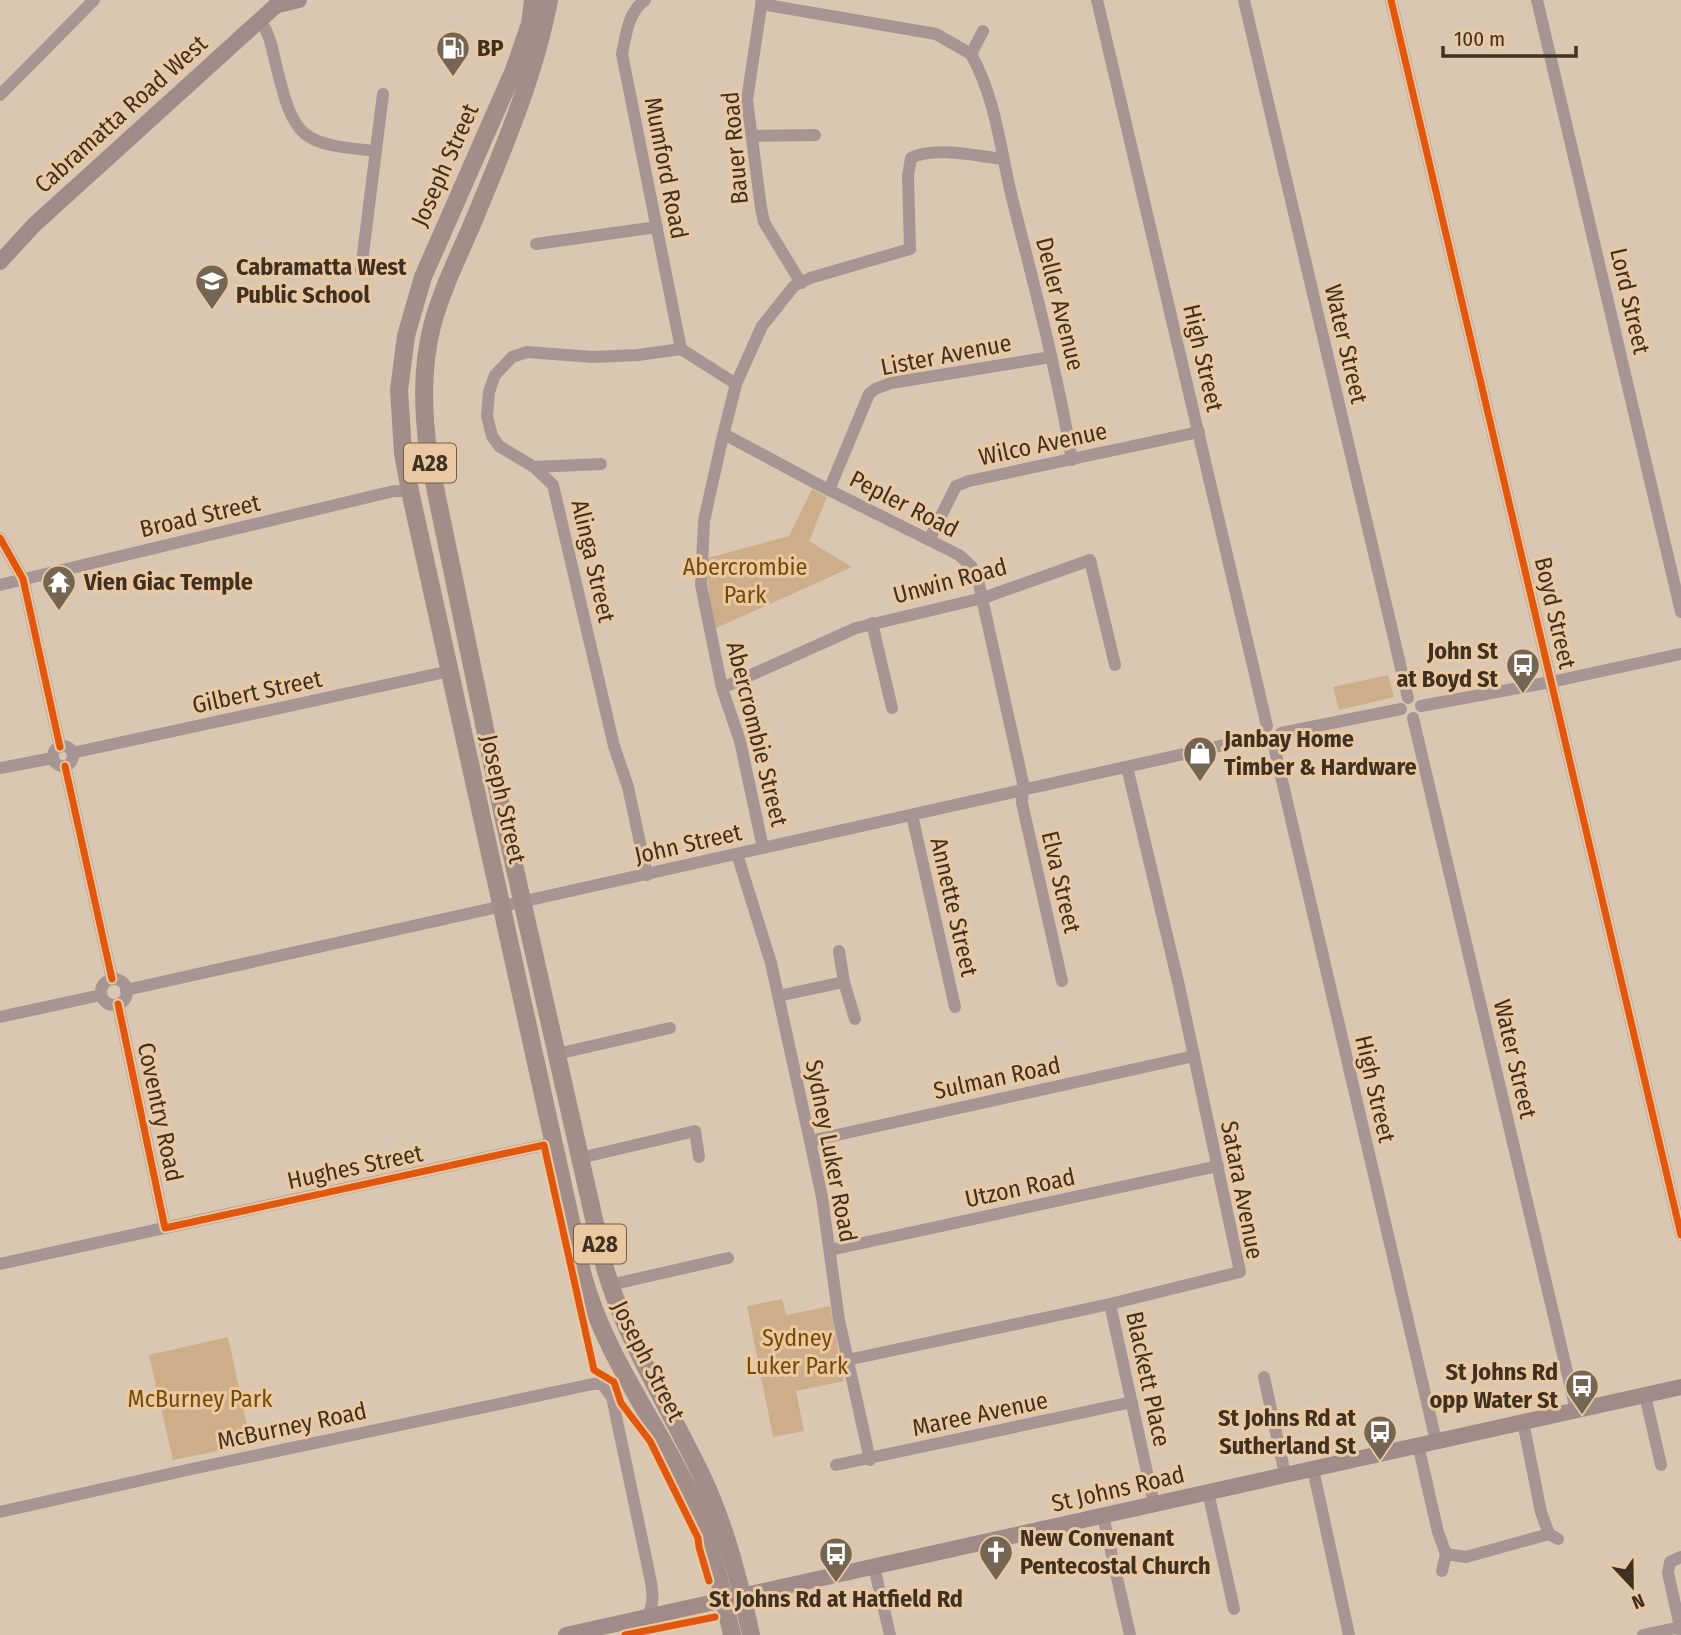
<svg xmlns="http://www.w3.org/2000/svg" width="1681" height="1635" viewBox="0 0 1681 1635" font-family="'Fira Sans Condensed',sans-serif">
  <rect width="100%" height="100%" fill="#dac7b2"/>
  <g fill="#cdae89">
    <path d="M 812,489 L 827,497 L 809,541 L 852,567 L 714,629 L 708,585 L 708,558 L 789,536 Z"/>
    <path d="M 1388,675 L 1394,697 L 1339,710 L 1333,687 Z"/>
    <path d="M 782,1299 L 786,1315 L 830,1306 L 844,1381 L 796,1391 L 804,1431 L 773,1437 L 747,1306 Z"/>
    <path d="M 228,1337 L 251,1444 L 173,1460 L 149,1355 Z"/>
  </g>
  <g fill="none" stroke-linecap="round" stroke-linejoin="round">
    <g stroke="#a69593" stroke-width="12">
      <path d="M 645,0 C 628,12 626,35 622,54 L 681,349"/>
      <path d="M 762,0 L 747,100 L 761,208 L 764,222 L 801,283"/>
      <path d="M 1097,0 L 1267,726"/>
      <path d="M 1244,0 L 1408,698"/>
      <path d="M 1391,0 L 1681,1235"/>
      <path d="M 1537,0 L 1681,612"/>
      <path d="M 761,4 L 936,34 L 971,54"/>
      <path d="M 260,20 C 270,34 272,48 276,65 C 294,139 300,144 376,151"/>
      <path d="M 983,31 L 971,54 C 996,99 1000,148 1012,198 C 1034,285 1057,371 1072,460"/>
      <path d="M 0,95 L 94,0"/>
      <path d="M 752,136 L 815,135"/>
      <path d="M 536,244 L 657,227"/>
      <path d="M 361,270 L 383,94"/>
      <path d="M 724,434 L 821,486 L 959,555 L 971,566 L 978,580 L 1023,783 L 1022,803 L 1062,981"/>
      <path d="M 534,467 L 601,464"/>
      <path d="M 829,490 L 869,394 L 875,389 L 891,383 L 1051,357"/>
      <path d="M 0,538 L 23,579 L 60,747"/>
      <path d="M 929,540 L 956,486 L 969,481 L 1199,432"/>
      <path d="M 0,585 L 394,491 L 410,491"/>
      <path d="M 872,623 L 892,708"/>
      <path d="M 722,688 L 856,628 L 983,598 L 1090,560 L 1115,665"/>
      <path d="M 1421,706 L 1551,682 L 1680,654"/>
      <path d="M 1413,718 L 1576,1410"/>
      <path d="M 1281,733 L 1401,709"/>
      <path d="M 1274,746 L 1436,1441"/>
      <circle cx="63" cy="756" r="10"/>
      <path d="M 72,753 L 450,671"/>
      <path d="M 65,766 L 112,979"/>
      <path d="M 0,768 L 53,758"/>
      <path d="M 912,815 L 955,1007"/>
      <path d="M 763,848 L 740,741 L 722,688 L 701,585 L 704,521 L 721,444 L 736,384 L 762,326 L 794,286 L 810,278 L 910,249 L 908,176 L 911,158 C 934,146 977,156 1003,159"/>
      <path d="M 737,854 L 771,963 L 810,1141 L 822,1197 L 839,1320 L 870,1460"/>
      <path d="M 647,875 L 628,787 L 614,746 L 553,485 L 534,467 L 499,446 L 492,436 L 487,416 L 489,392 L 495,375 L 512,357 L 527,352 L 593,357 L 638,355 L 681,349 L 736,384"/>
      <path d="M 839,951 L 844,982 L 855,1019"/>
      <circle cx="114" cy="992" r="13"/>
      <path d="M 126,990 L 1260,737"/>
      <path d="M 778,996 L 844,982"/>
      <path d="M 118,1004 L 165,1228"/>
      <path d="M 0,1017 L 101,995"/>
      <path d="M 557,1054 L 670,1028"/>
      <path d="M 810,1141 L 1194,1056"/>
      <path d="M 580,1158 L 695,1131 L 699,1157"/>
      <path d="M 830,1250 L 1218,1166"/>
      <path d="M 0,1264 L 553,1143"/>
      <path d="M 610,1285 L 728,1258"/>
      <path d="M 1110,1304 L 1154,1504"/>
      <path d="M 847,1360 L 1110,1304 L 1240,1272 L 1179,986 L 1127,767"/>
      <path d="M 1264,1377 L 1285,1474"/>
      <path d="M 1645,1395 L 1661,1465"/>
      <path d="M 1523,1422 L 1541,1512 L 1549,1534 L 1558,1539"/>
      <path d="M 1418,1445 L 1438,1532 L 1446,1554 L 1442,1571"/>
      <path d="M 836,1465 L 1132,1402"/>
      <path d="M 1313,1469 L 1349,1635"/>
      <path d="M 1208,1492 L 1234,1609"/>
      <path d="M 0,1512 L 187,1470 L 593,1384 L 602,1384 L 612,1397 L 651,1582 C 653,1596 654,1606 646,1618"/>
      <path d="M 1103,1516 L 1130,1635"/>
      <path d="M 1446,1554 L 1466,1557 L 1549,1534"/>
      <path d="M 1681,1557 L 1670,1562 L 1668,1573 L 1681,1631"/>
      <path d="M 874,1567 L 890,1635"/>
      <path d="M 1643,1635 L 1680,1627"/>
    </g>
    <g stroke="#a08b88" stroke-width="16">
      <path d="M 278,5 L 299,0"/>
      <path d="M 0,262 L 34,225 L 282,0"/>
      <path d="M 566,1635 L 1681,1387"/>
    </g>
    <g stroke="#a38d88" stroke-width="18">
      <path d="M 533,0 L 530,24 L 514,70 L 423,277 L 406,336 L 399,390 L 403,453 L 410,491 L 583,1276 C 606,1360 661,1427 696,1506 C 713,1547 722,1592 732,1635"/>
      <path d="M 549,0 C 534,79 502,152 471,227 C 457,259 441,292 432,326 C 421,370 423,414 429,458 L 503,816 L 605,1268 C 626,1340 667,1404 700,1472 C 725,1524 739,1579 751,1635"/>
    </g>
    <g stroke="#eac8a2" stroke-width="11">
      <g id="cycleway">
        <path d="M 1391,0 L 1681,1235"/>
        <path d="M 0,538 L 23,579 L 60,747"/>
        <path d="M 65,766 L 112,979"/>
        <path d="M 118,1004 L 165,1228 L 544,1145 L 594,1370 L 614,1382 L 621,1403 L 650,1441 L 698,1538 L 699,1547 L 709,1581"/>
        <path d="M 625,1635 L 715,1617"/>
      </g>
    </g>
    <use href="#cycleway" stroke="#e0570d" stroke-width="7"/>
  </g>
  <defs>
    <g id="fuel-pin" transform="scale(1.75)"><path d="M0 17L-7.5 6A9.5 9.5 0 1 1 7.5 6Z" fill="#756654" stroke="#eac8a2"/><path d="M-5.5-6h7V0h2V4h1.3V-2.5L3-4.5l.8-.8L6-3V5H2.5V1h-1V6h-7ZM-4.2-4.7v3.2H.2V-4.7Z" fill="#fff"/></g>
    <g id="school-pin" transform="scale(1.75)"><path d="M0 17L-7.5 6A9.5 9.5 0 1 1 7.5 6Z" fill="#756654" stroke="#eac8a2"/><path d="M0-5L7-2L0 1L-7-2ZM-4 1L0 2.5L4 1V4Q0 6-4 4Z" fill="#fff"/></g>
    <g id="temple-pin" transform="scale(1.75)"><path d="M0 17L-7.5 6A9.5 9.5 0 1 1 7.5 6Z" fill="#756654" stroke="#eac8a2"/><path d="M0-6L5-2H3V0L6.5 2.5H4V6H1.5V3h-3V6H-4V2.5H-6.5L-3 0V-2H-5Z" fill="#fff"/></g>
    <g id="bus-pin" transform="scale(1.75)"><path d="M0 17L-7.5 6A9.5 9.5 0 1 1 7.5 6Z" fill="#756654" stroke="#eac8a2"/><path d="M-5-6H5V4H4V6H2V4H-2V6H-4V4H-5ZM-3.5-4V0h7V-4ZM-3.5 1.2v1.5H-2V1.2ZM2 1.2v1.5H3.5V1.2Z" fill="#fff"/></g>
    <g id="shop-pin" transform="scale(1.75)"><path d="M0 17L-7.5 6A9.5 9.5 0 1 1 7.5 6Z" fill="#756654" stroke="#eac8a2"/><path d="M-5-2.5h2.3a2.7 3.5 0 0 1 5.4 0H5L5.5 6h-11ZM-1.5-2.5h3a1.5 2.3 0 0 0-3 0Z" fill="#fff"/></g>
    <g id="church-pin" transform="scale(1.75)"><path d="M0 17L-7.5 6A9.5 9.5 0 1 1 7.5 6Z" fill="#756654" stroke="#eac8a2"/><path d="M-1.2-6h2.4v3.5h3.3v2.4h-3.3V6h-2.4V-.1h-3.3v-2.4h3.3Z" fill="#fff"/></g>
  </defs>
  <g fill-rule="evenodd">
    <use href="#fuel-pin" x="453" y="48"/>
    <use href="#school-pin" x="212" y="281"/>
    <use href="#temple-pin" x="59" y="582"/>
    <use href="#bus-pin" x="1523" y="665"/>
    <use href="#shop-pin" x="1200" y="753"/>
    <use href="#bus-pin" x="1582" y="1386"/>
    <use href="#bus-pin" x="1380" y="1432"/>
    <use href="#church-pin" x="996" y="1552"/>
    <use href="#bus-pin" x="836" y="1554"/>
  </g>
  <g text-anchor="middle" stroke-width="6" stroke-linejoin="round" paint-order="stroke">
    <g fill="#eac8a2" stroke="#725e48" stroke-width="2">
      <rect x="404" y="443.5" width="52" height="39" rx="5"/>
      <rect x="574" y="1224.5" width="52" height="39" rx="5"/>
    </g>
    <g font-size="23" font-weight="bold" fill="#3f3122">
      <text x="430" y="471">A28</text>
      <text x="600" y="1252">A28</text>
    </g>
    <g font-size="24" font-weight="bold" fill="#3f3122" stroke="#eac8a2" text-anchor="start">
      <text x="477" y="56">BP</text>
      <text x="236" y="275">Cabramatta West<tspan x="236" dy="28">Public School</tspan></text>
      <text x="84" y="590">Vien Giac Temple</text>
      <text x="1498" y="659" text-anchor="end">John St<tspan x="1498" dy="28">at Boyd St</tspan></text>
      <text x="1224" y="747">Janbay Home<tspan x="1224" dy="28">Timber &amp; Hardware</tspan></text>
      <text x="1558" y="1380" text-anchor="end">St Johns Rd<tspan x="1558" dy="28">opp Water St</tspan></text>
      <text x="1356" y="1426" text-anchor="end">St Johns Rd at<tspan x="1356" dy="28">Sutherland St</tspan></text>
      <text x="1020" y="1546">New Convenant<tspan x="1020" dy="28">Pentecostal Church</tspan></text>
      <text x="836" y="1607" text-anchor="middle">St Johns Rd at Hatfield Rd</text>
    </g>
    <g font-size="24" fill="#3f3122" stroke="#eac8a2">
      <text transform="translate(121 114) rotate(-42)" y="8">Cabramatta Road West</text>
      <text transform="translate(735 148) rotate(-95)" y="8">Bauer Road</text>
      <text transform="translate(445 165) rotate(-66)" y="8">Joseph Street</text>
      <text transform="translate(666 168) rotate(79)" y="8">Mumford Road</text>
      <text transform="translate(1630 301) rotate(77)" y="8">Lord Street</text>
      <text transform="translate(1060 304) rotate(76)" y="8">Deller Avenue</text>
      <text transform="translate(1346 344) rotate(77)" y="8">Water Street</text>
      <text transform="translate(946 355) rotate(-11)" y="8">Lister Avenue</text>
      <text transform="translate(1203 358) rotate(77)" y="8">High Street</text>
      <text transform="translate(1043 444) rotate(-12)" y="8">Wilco Avenue</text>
      <text transform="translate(904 504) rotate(27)" y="8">Pepler Road</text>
      <text transform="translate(200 516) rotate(-13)" y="8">Broad Street</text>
      <text transform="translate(593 561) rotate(77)" y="8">Alinga Street</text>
      <text transform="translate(950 581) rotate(-15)" y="8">Unwin Road</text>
      <text transform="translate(1555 613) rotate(77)" y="8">Boyd Street</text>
      <text transform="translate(257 692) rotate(-12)" y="8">Gilbert Street</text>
      <text transform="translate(757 734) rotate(76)" y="8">Abercrombie Street</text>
      <text transform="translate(503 799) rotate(77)" y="8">Joseph Street</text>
      <text transform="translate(688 844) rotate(-13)" y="8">John Street</text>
      <text transform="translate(1061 882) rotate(77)" y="8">Elva Street</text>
      <text transform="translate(954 907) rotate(77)" y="8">Annette Street</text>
      <text transform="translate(1515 1059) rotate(77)" y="8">Water Street</text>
      <text transform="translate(997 1078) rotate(-12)" y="8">Sulman Road</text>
      <text transform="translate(1375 1089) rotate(77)" y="8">High Street</text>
      <text transform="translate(160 1112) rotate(78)" y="8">Coventry Road</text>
      <text transform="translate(831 1151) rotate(79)" y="8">Sydney Luker Road</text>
      <text transform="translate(355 1167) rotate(-12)" y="8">Hughes Street</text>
      <text transform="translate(1020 1188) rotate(-12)" y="8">Utzon Road</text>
      <text transform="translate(1242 1190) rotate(79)" y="8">Satara Avenue</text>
      <text transform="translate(648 1361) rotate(63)" y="8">Joseph Street</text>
      <text transform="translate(1148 1379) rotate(78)" y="8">Blackett Place</text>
      <text transform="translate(980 1414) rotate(-12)" y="8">Maree Avenue</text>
      <text transform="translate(292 1426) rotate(-12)" y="8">McBurney Road</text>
      <text transform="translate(1118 1489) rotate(-13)" y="8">St Johns Road</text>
    </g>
    <g font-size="24" fill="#784b05" stroke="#eac8a2">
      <text x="745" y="575">Abercrombie<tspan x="745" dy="28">Park</tspan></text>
      <text x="797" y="1346">Sydney<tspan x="797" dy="28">Luker Park</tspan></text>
      <text x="200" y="1407">McBurney Park</text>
    </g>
  </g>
  <g transform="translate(1632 1586) rotate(158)" stroke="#eac8a2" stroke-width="5" paint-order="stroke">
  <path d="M0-5L12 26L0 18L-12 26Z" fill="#3f3122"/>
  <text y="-10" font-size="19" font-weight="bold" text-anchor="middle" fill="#3f3122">N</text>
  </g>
  <path d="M1443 46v10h133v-10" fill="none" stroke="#3f3122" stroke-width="3.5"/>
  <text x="1454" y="46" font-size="21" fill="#3f3122" stroke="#eac8a2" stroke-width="5" paint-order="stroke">100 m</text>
</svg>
